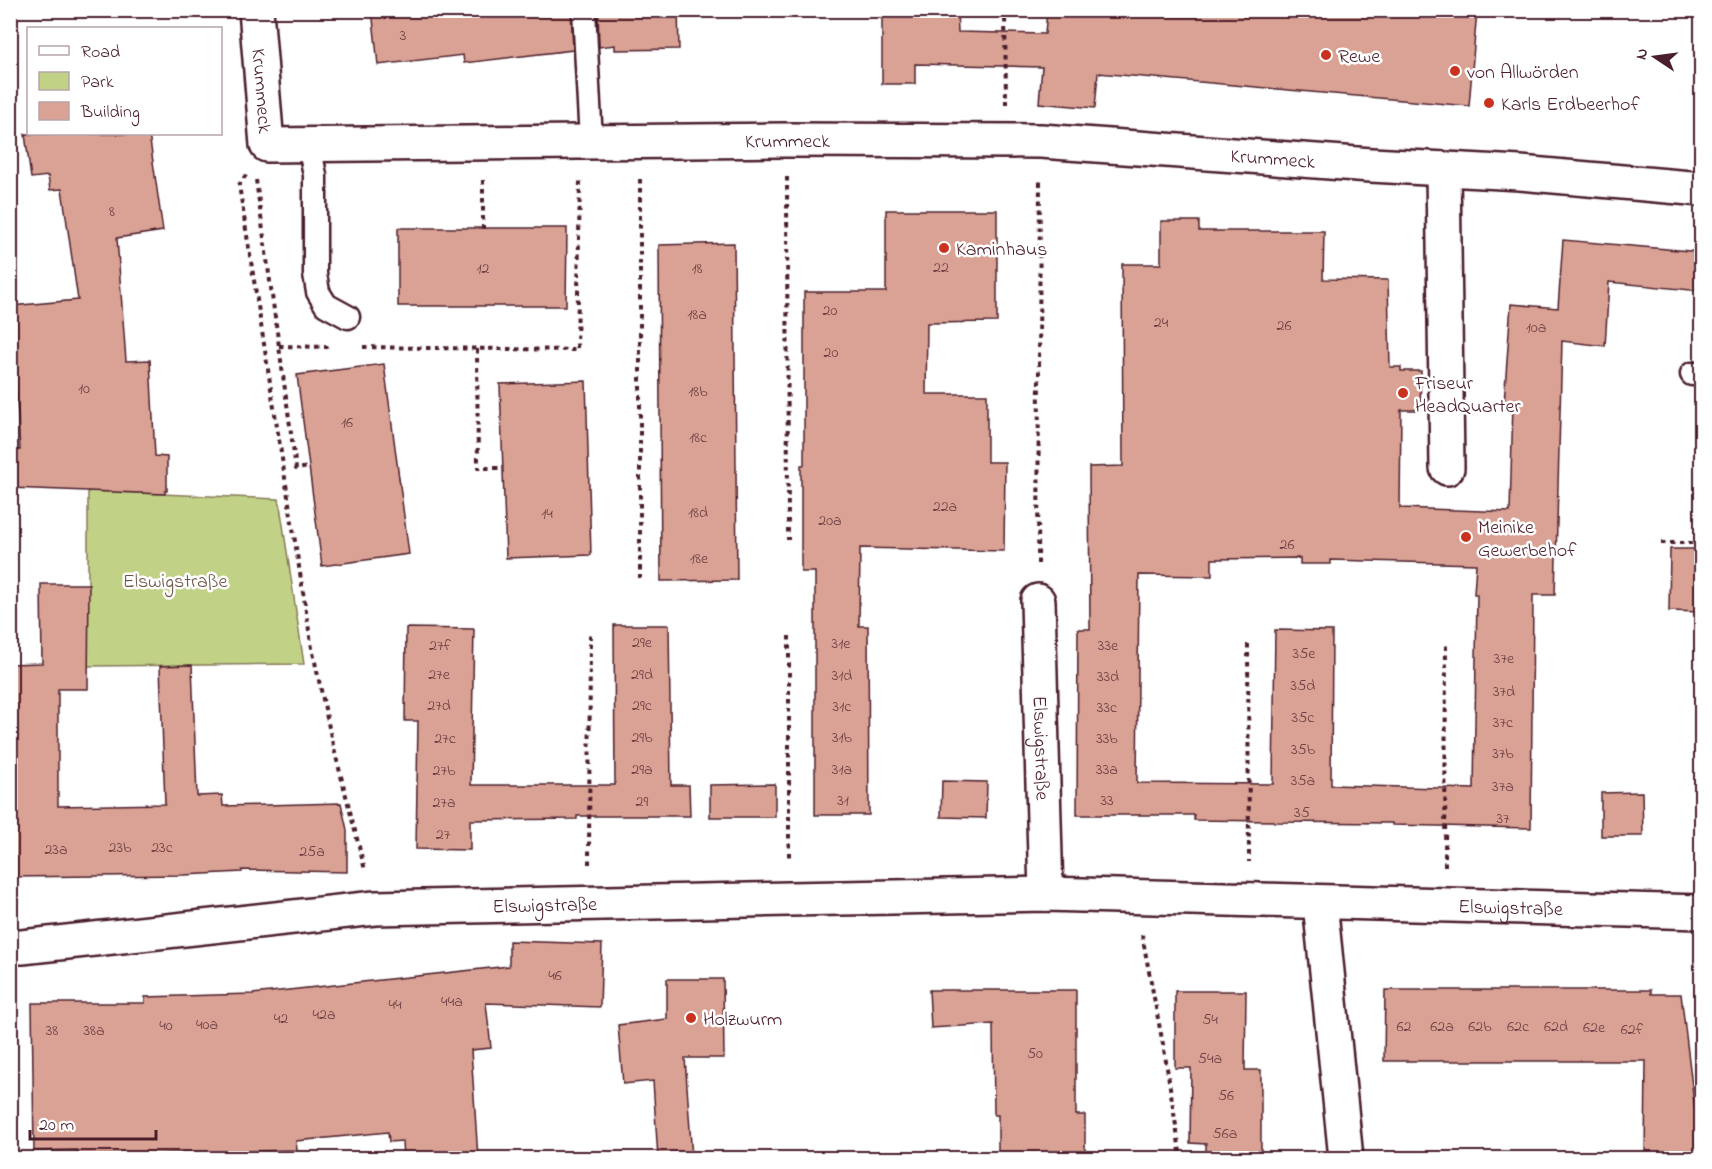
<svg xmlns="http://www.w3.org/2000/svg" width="1712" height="1169" viewBox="0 0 1712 1169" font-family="'Indie Flower',sans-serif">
  <rect width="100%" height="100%" fill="#fff"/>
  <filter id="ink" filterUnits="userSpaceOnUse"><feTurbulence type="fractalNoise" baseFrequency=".0167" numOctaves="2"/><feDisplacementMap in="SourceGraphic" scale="12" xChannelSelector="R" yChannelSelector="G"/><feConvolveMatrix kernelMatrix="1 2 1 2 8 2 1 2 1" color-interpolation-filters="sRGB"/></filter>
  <g filter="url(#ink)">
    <path fill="#c1d287" stroke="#867859" stroke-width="1.5" d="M 88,491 L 279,499 L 304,664 L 88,666 Z"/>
    <g fill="#daa294" stroke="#4a1f2b" stroke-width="1.5" fill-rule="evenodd">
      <path d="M 372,10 L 571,10 L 573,50 L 464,63 L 463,55 L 378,65 Z"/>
      <path d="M 598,10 L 678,10 L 679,49 L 615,50 L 615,45 L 599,47 Z"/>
      <path d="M 882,10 L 957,10 L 958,32 L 1045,34 L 1047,10 L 1477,10 L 1469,106 L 1098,73 L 1095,108 L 1039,103 L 1042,67 L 915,64 L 915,84 L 882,84 Z"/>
      <path d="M 25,134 L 149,134 L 163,231 L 117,238 L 126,361 L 150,360 L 155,456 L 167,457 L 167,491 L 165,491 L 165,494 L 10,488 L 10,449 L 20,450 L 13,338 L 10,338 L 10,306 L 78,300 L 62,189 L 50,190 L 48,176 L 31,178 Z"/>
      <path d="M 886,210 L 997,210 L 997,322 L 927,323 L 926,394 L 987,394 L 987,462 L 1005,462 L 1004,551 L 860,548 L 859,626 L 868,626 L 869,815 L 815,815 L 815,572 L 801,572 L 801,465 L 804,465 L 804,292 L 886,292 Z"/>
      <path d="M 1161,221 L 1199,221 L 1199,231 L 1324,231 L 1323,279 L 1388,280 L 1390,367 L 1401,367 L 1401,371 L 1421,371 L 1420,410 L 1401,410 L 1400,508 L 1510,512 L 1513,403 L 1504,403 L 1511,304 L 1558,308 L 1563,240 L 1701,252 L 1701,291 L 1609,282 L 1605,346 L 1562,341 L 1555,595 L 1533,595 L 1531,828 L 1392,825 L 1392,823 L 1274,822 L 1274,821 L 1194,820 L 1194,815 L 1077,815 L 1078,629 L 1090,629 L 1089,467 L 1123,466 L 1122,264 L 1161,264 ZM 1300,558 L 1300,564 L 1331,564 L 1331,560 L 1476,564 L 1474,594 L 1477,594 L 1474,789 L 1331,785 L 1332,631 L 1275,630 L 1273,784 L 1137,783 L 1139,575 L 1212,576 L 1212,559 Z"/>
      <path d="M 398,228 L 567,228 L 566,306 L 398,306 Z"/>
      <path d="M 734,243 L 737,580 L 661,581 L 659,245 Z"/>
      <path d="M 384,364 L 409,554 L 322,566 L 297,375 Z"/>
      <path d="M 586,381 L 591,555 L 506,558 L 500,384 Z"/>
      <path d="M 1670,549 L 1701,549 L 1701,612 L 1669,611 Z"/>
      <path d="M 41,584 L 89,584 L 88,689 L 58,689 L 58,806 L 165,804 L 160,666 L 192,665 L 197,796 L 222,795 L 223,806 L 341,803 L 347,830 L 347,872 L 242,870 L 242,872 L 184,875 L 10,877 L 10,664 L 42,663 Z"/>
      <path d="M 614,625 L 669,625 L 671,785 L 689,785 L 690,816 L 577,816 L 577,819 L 470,820 L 470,850 L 416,849 L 418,721 L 405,721 L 406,628 L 474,629 L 471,785 L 615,785 Z"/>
      <path d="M 942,781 L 987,782 L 986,818 L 941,817 Z"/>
      <path d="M 775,784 L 775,817 L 710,817 L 710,785 Z"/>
      <path d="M 1642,792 L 1643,836 L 1601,836 L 1601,793 Z"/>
      <path d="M 509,941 L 602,944 L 600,1007 L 486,1003 L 491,1048 L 471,1050 L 478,1158 L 403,1158 L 402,1141 L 389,1142 L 388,1132 L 296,1141 L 297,1150 L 77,1156 L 77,1150 L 34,1151 L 32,1003 L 145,1003 L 145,997 L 252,994 L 509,966 Z"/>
      <path d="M 667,979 L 723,979 L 724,1058 L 685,1058 L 692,1158 L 658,1158 L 653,1081 L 623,1084 L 618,1025 L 667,1019 Z"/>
      <path d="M 929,990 L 1076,990 L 1076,1115 L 1085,1115 L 1085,1158 L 998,1158 L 998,1115 L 994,1115 L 993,1024 L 931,1028 Z"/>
      <path d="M 1385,990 L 1651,990 L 1651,994 L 1681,994 L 1696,1119 L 1701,1119 L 1701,1158 L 1645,1158 L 1646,1061 L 1384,1061 Z"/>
      <path d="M 1175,991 L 1246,991 L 1245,1070 L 1261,1070 L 1261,1158 L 1206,1158 L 1206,1144 L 1190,1143 L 1191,1068 L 1175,1068 Z"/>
    </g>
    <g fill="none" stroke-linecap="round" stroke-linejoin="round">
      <g stroke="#4a1f2b" stroke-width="27">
        <g id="lane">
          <path d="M 584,10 L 591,141"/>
          <path d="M 309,144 L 315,175 L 315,274 L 318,292 L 326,305 L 348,317"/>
          <path d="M 1692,374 L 1702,374"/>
        </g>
      </g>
      <g stroke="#4a1f2b" stroke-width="38">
        <g id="street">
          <path id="s1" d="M 256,10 L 267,145 L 787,140 L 1041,141 L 1371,165 L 1520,173 L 1702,189"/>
          <path d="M 1443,169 L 1447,468"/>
          <path id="s2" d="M 1038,601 L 1046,894"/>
          <path d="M 1320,903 L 1346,1158"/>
          <path id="s3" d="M 10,947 L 22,947 L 375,908 L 789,899 L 1046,894 L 1702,912"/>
        </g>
      </g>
      <g stroke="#4a1f2b" stroke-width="4" stroke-dasharray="4.5 4.5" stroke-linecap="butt">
        <path d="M 1005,10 L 1006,104"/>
        <path d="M 246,175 L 239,185 L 311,643 L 331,737 L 365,870"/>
        <path d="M 787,177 L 788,540"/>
        <path d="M 640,179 L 640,578"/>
        <path d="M 256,180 L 296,469 L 309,467"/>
        <path d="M 483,180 L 483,229"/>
        <path d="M 279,346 L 329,347"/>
        <path d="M 363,347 L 577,350 L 580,181"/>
        <path d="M 477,349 L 478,468 L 503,468"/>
        <path d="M 1661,543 L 1702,543"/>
        <path d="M 1038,564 L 1040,178"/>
        <path d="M 789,636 L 789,860"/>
        <path d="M 1248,644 L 1249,862"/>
        <path d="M 1693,709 L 1702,709"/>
        <path d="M 589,864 L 590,631"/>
        <path d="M 1445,866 L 1446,641"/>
        <path d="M 1142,935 L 1165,1055 L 1181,1158"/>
      </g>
      <use href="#lane" stroke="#fff" stroke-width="22"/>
      <use href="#street" stroke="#fff" stroke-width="33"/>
    </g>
  </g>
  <g fill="#c8321e" stroke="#fff" stroke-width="2">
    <circle cx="1326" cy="55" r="6"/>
    <circle cx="1455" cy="71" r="6"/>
    <circle cx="1489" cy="103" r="6"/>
    <circle cx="944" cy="248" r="6"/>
    <circle cx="1403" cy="393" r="6"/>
    <circle cx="1466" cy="537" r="6"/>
    <circle cx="691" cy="1018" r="6"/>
  </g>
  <g text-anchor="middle" stroke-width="5" stroke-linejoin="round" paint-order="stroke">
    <g font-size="16" fill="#6e4045">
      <text x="403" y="40">3</text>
      <text x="112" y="216">8</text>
      <text x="941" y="272">22</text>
      <text x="483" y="273">12</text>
      <text x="697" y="273">18</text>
      <text x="830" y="315">20</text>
      <text x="697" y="319">18a</text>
      <text x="1161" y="327">24</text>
      <text x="1284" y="330">26</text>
      <text x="1536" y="332">10a</text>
      <text x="831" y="357">20</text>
      <text x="84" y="393">10</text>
      <text x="698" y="396">18b</text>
      <text x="347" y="427">16</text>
      <text x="698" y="442">18c</text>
      <text x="945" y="511">22a</text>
      <text x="698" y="517">18d</text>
      <text x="547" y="518">14</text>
      <text x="830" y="525">20a</text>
      <text x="1287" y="549">26</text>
      <text x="699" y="563">18e</text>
      <text x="642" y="647">29e</text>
      <text x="841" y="648">31e</text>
      <text x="440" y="650">27f</text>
      <text x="1108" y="650">33e</text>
      <text x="1304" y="658">35e</text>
      <text x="1504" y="663">37e</text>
      <text x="439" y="679">27e</text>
      <text x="642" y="679">29d</text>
      <text x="842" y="680">31d</text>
      <text x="1108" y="681">33d</text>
      <text x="1303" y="690">35d</text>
      <text x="1504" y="696">37d</text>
      <text x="439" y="710">27d</text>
      <text x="642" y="710">29c</text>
      <text x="842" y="711">31c</text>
      <text x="1107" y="712">33c</text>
      <text x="1303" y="722">35c</text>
      <text x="1503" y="727">37c</text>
      <text x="642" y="742">29b</text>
      <text x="842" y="742">31b</text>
      <text x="445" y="743">27c</text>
      <text x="1107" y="743">33b</text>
      <text x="1303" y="754">35b</text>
      <text x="1503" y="758">37b</text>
      <text x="642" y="774">29a</text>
      <text x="842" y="774">31a</text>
      <text x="1107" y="774">33a</text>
      <text x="444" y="775">27b</text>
      <text x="1303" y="785">35a</text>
      <text x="1503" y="791">37a</text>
      <text x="843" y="805">31</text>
      <text x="1107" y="805">33</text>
      <text x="642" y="806">29</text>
      <text x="444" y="807">27a</text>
      <text x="1302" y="817">35</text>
      <text x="1503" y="823">37</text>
      <text x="443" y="839">27</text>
      <text x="120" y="852">23b</text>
      <text x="162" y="852">23c</text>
      <text x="56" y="854">23a</text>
      <text x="312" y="856">25a</text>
      <text x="555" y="980">46</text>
      <text x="452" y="1006">44a</text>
      <text x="395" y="1009">44</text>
      <text x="324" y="1019">42a</text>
      <text x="281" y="1023">42</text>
      <text x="1210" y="1024">54</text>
      <text x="207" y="1029">40a</text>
      <text x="166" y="1030">40</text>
      <text x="1404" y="1031">62</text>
      <text x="1442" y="1031">62a</text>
      <text x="1480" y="1031">62b</text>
      <text x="1518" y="1031">62c</text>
      <text x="1556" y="1031">62d</text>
      <text x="1594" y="1032">62e</text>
      <text x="1632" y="1034">62f</text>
      <text x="52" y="1035">38</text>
      <text x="94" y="1035">38a</text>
      <text x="1035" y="1058">50</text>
      <text x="1210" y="1063">54a</text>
      <text x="1226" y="1100">56</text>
      <text x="1225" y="1138">56a</text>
    </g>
    <g font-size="20" fill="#4a1f2b" stroke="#fff" text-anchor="start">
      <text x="1338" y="62">Rewe</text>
      <text x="1467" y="78">von Allwörden</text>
      <text x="1501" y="110">Karls Erdbeerhof</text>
      <text x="956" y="255">Kaminhaus</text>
      <text x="1415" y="389">Friseur<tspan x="1415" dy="23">HeadQuarter</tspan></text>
      <text x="1478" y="533">Meinike<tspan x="1478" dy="23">Gewerbehof</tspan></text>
      <text x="703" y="1025">Holzwurm</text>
    </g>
    <g font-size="20" fill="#4a1f2b" stroke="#fff">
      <text dy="7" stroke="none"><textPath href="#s1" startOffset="81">Krummeck</textPath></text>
      <text dy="7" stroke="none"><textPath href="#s1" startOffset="656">Krummeck</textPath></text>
      <text dy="7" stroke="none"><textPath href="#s1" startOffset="1142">Krummeck</textPath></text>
      <text dy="7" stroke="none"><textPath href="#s2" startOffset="147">Elswigstraße</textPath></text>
      <text dy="7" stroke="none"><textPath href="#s3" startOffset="537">Elswigstraße</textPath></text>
      <text dy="7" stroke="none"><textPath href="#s3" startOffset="1503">Elswigstraße</textPath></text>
    </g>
    <g font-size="20" fill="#6e5547" stroke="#fff">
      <text x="175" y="587">Elswigstraße</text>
    </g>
  </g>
  <rect width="1712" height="1169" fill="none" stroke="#fff" stroke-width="36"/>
  <rect x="18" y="18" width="1676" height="1133" fill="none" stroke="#4a1f2b" stroke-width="2" filter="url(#ink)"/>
  <rect x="27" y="27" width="195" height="108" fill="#ffffff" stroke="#b7a5aa" stroke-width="1.5"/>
  <rect x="39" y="46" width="30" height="9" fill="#ffffff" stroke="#b7a5aa" stroke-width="1.5"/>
  <text x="81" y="57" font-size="18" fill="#4a1f2b">Road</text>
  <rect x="39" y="72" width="30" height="18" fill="#c1d287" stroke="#b7a5aa" stroke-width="1.5"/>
  <text x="81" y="87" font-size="18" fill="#4a1f2b">Park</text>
  <rect x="39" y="102" width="30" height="18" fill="#daa294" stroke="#b7a5aa" stroke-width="1.5"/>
  <text x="81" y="117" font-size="18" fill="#4a1f2b">Building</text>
  <g transform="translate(1655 57) rotate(283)" stroke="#ffffff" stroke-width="4.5" paint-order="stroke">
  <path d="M0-4.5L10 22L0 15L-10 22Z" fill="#4a1f2b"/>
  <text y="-9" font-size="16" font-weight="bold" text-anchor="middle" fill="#4a1f2b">N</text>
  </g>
  <path d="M30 1130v9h126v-9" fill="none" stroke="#4a1f2b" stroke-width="3"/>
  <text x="39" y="1130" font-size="18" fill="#4a1f2b" stroke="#ffffff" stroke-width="4.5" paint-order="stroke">20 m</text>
</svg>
